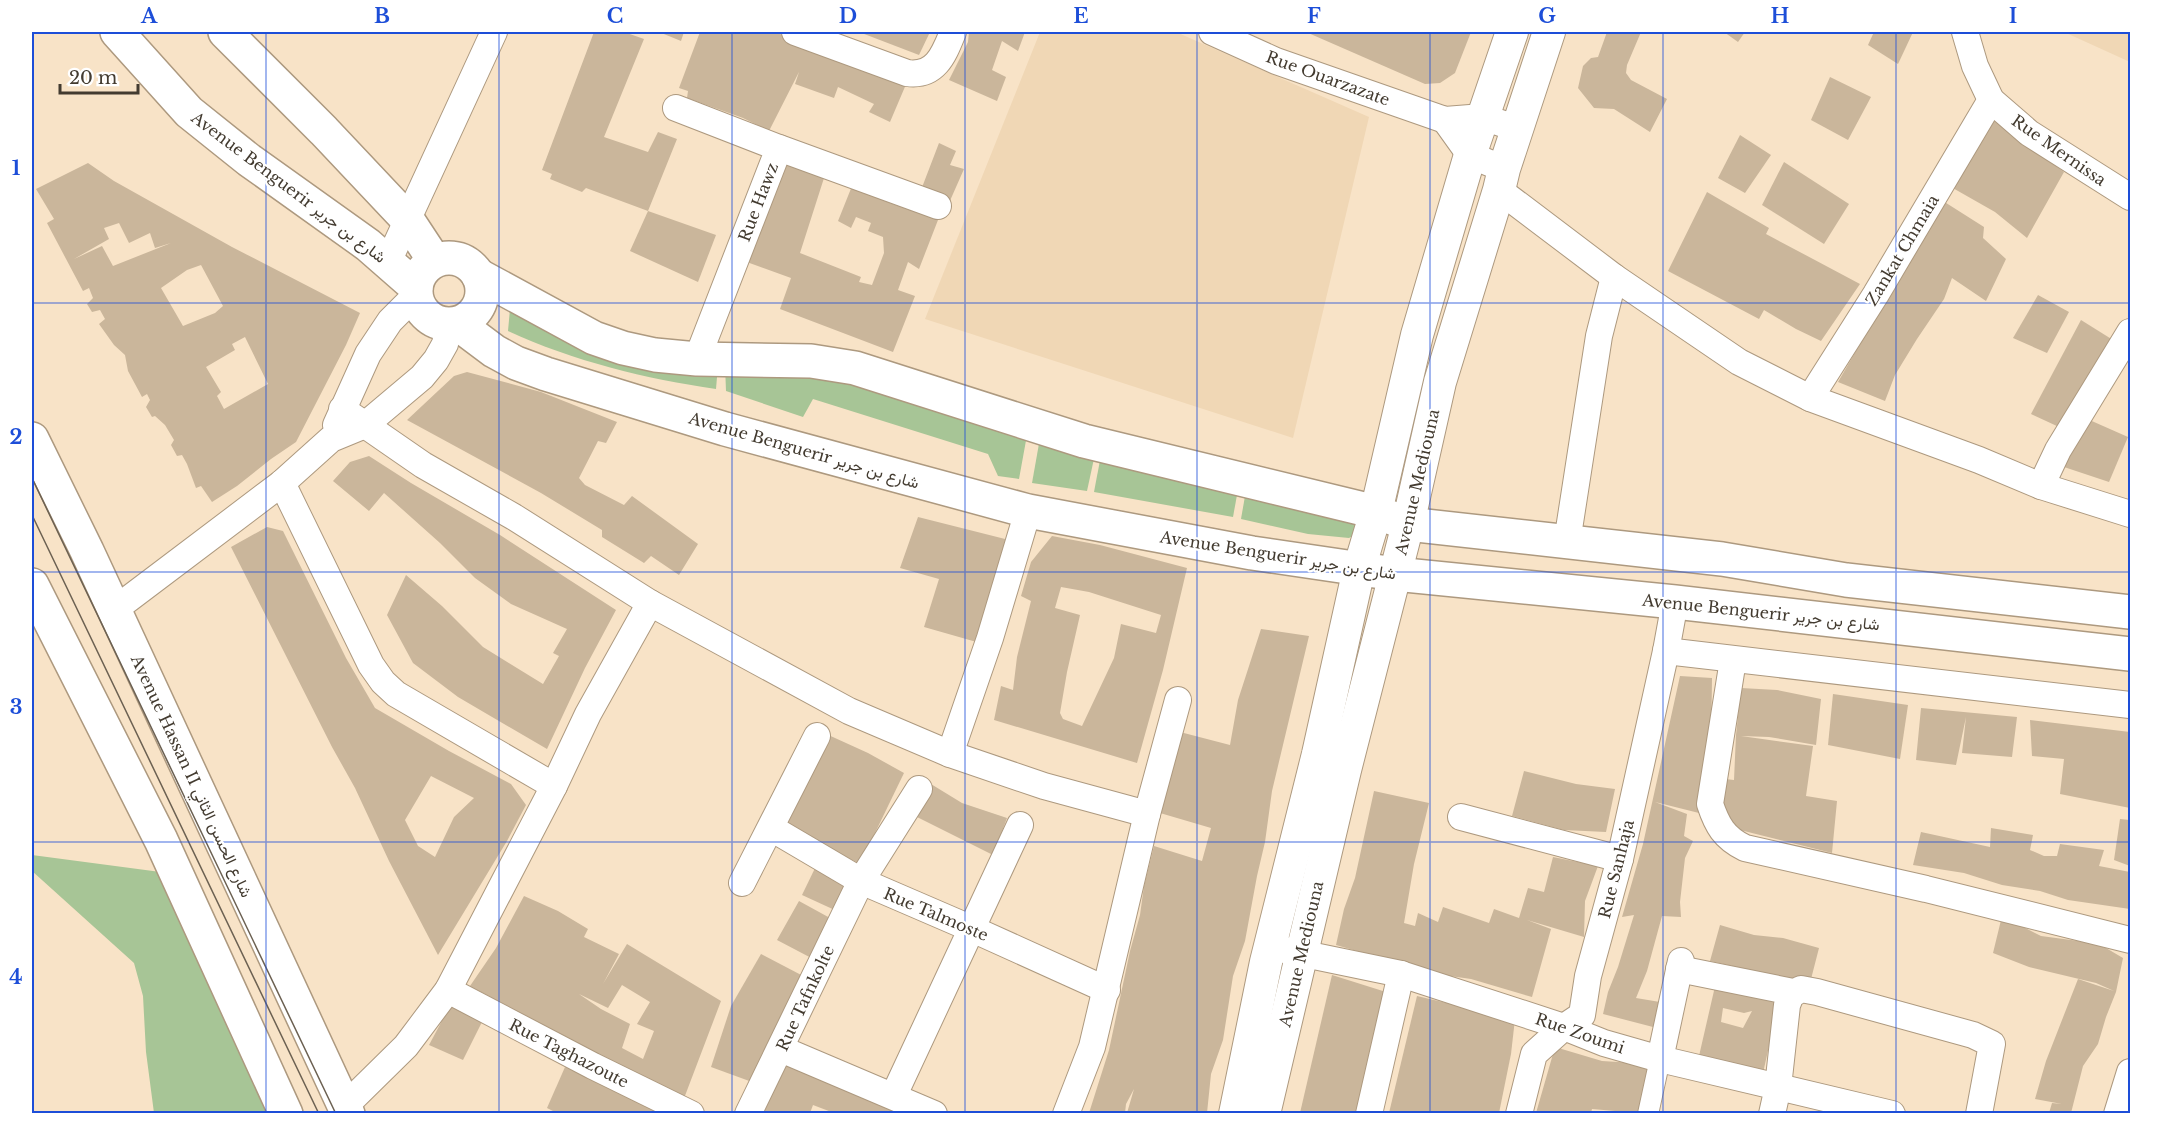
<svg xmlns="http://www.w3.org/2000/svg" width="2162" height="1145" viewBox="0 0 2162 1145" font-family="'Libre Baskerville',Vazirmatn,serif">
  <rect width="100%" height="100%" fill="#f8e3c7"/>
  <g fill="#f0d7b5">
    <path d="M 1040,32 L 1176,32 L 1369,117 L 1293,438 L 925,319 Z"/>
    <path d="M 2064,32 L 2130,32 L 2130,62 Z"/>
  </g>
  <g fill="#a7c596">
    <path d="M 510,309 L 718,365 L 716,389 C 646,379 573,361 508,331 Z"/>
    <path d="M 725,365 L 814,367 L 1027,435 L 1019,479 L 998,476 L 988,454 L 813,399 L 803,417 L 726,391 Z"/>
    <path d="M 1040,438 L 1095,454 L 1087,491 L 1032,483 Z"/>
    <path d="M 1101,455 L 1237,495 L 1233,517 L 1094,492 Z"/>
    <path d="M 1245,496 L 1360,522 L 1360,532 L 1349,538 L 1308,534 L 1241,519 Z"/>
    <path d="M 32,855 L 168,873 L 281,1113 L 154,1113 L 146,1052 L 143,996 L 134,963 L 32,871 Z"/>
  </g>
  <g fill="#cab69b" fill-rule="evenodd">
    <path d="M 594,32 L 624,32 L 644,39 L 604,137 L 648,152 L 658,132 L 677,139 L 648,211 L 586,188 L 582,192 L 550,179 L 552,174 L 542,170 Z"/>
    <path d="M 659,32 L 684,32 L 681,41 Z"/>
    <path d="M 700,32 L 775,32 L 907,82 L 890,122 L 869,112 L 874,104 L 838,87 L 834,98 L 795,84 L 799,72 L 769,131 L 743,118 L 687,98 L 688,91 L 679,88 Z"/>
    <path d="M 859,32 L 930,32 L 919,55 Z"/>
    <path d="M 969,32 L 1025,32 L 1018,51 L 1002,41 L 992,70 L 1006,77 L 997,101 L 949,80 L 968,42 Z"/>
    <path d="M 1306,32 L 1471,32 L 1455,73 L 1440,83 L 1425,84 Z"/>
    <path d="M 1607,32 L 1641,32 L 1627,65 L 1626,73 L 1631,80 L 1667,99 L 1650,132 L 1614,109 L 1594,108 L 1578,88 L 1583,66 L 1591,58 L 1598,57 Z"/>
    <path d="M 1724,32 L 1745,32 L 1738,42 Z"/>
    <path d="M 1874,32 L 1913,32 L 1898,64 L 1868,45 Z"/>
    <path d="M 1830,77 L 1871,97 L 1848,140 L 1811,120 Z"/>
    <path d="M 1991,118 L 2064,172 L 2027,238 L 1995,212 L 1951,187 Z"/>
    <path d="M 1740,135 L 1771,155 L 1745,193 L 1718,178 Z"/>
    <path d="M 939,143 L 956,151 L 950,165 L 964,169 L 949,203 L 921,190 Z"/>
    <path d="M 781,160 L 824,178 L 800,253 L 861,277 L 859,282 L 872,285 L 884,253 L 883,237 L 868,231 L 871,223 L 856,217 L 851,228 L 838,221 L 852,186 L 890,203 L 938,220 L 919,269 L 908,262 L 898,290 L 915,296 L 893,352 L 780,309 L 791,278 L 744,261 Z"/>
    <path d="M 1784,162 L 1849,204 L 1824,244 L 1762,205 Z"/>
    <path d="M 88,163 L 114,181 L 232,247 L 360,313 L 346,345 L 296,442 L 271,459 L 237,486 L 212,502 L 201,486 L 196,488 L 187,464 L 182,455 L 177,456 L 171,445 L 174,440 L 165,425 L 155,416 L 152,417 L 146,407 L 150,400 L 147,394 L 142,397 L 128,371 L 125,355 L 114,345 L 99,324 L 105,319 L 100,310 L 92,312 L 87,304 L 93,298 L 89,288 L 83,291 L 47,223 L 54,219 L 36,189 ZM 119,223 L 129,243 L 150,233 L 155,248 L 171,243 L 113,266 L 102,246 L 74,259 L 109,239 L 104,228 ZM 201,265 L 223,306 L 215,313 L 183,326 L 161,288 L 187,270 ZM 245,337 L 268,384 L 224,409 L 217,396 L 221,392 L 206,367 L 235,350 L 232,344 Z"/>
    <path d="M 1707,192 L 1769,228 L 1766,234 L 1860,284 L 1821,341 L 1796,329 L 1764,310 L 1759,319 L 1668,271 Z"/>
    <path d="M 1943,201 L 1984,227 L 1983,238 L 2006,259 L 1986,301 L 1952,278 L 1944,299 L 1917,339 L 1895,375 L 1885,401 L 1838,382 Z"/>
    <path d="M 648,211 L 716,235 L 698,282 L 630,251 Z"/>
    <path d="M 2038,295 L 2069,312 L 2047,353 L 2013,338 Z"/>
    <path d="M 2081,320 L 2113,340 L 2059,427 L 2031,414 Z"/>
    <path d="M 467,372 L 541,392 L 617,422 L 606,443 L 598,441 L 579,478 L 585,485 L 624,505 L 632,496 L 698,544 L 679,575 L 651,556 L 644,563 L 602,537 L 602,530 L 541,493 L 407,420 L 454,376 Z"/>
    <path d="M 2085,418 L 2128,437 L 2109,482 L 2058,465 Z"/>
    <path d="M 369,456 L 411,483 L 500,535 L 616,610 L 585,668 L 547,749 L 458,697 L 413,663 L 387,615 L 406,575 L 442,606 L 483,647 L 543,684 L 559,656 L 553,653 L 567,629 L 511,604 L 475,578 L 440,543 L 384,493 L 369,511 L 333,481 L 350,462 Z"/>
    <path d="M 918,517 L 1013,541 L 980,643 L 924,627 L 939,579 L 900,568 Z"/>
    <path d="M 267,527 L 283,531 L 346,658 L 375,708 L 449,751 L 511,784 L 526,805 L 507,841 L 438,955 L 389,861 L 355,788 L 332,747 L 231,547 ZM 431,776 L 474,798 L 454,817 L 435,857 L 418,846 L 405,820 Z"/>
    <path d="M 1052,536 L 1100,545 L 1187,568 L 1163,670 L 1137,763 L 994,720 L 1001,686 L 1013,690 L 1017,657 L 1031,601 L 1021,596 L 1031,562 ZM 1061,587 L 1089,592 L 1161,615 L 1156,633 L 1121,624 L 1114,658 L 1082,726 L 1063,719 L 1060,713 L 1067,672 L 1080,615 L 1055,608 Z"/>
    <path d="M 1261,629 L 1309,636 L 1272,791 L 1265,842 L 1257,876 L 1245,941 L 1233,976 L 1223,1040 L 1211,1074 L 1207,1113 L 1127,1113 L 1134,1089 L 1126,1104 L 1125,1113 L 1089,1113 L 1109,1050 L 1130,951 L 1140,915 L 1144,886 L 1154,846 L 1202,861 L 1211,828 L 1160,813 L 1180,732 L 1230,745 L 1238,700 Z"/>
    <path d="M 1680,676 L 1712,678 L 1711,750 L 1699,813 L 1655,802 L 1687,814 L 1684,836 L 1693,841 L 1685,858 L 1680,902 L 1681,917 L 1662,916 L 1647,971 L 1636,998 L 1660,1002 L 1653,1027 L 1603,1014 L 1608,992 L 1618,967 L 1634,915 L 1622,917 L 1643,844 Z"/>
    <path d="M 1741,688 L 1777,690 L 1821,699 L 1816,745 L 1769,737 L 1741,736 L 1813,746 L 1806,796 L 1837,801 L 1832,853 L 1740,830 L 1722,815 L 1725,779 L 1734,780 L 1736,735 Z"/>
    <path d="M 1833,694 L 1908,705 L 1900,759 L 1828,745 Z"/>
    <path d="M 1921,708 L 2017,717 L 2012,757 L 1962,753 L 1966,717 L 1956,765 L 1916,760 Z"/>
    <path d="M 2030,720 L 2130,732 L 2130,808 L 2060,794 L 2064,759 L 2032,756 Z"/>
    <path d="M 824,733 L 868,753 L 904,773 L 860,864 L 783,824 Z"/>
    <path d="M 1524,771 L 1576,784 L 1615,789 L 1606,832 L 1564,830 L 1512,816 Z"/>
    <path d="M 926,781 L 962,803 L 1007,818 L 993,855 L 913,815 Z"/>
    <path d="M 1374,791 L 1429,803 L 1414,864 L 1404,923 L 1415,926 L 1418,913 L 1438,922 L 1443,907 L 1489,923 L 1494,909 L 1519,918 L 1528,888 L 1544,892 L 1553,857 L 1598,866 L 1585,901 L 1584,937 L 1527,920 L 1551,929 L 1532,997 L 1471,979 L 1436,974 L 1336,945 L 1344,909 L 1355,878 Z"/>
    <path d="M 2120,819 L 2130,820 L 2130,866 L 2114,860 Z"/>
    <path d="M 1991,828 L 2033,835 L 2030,850 L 2044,856 L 2057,856 L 2060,844 L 2104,850 L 2099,866 L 2130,872 L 2130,909 L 2068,900 L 2040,891 L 2002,885 L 1964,873 L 1913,865 L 1921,832 L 1990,847 Z"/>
    <path d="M 817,864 L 852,888 L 839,912 L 802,895 Z"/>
    <path d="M 524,896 L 558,911 L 588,929 L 584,937 L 619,954 L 603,984 L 627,944 L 721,1001 L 683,1101 L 470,986 L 496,948 ZM 622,985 L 650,1002 L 637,1024 L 654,1031 L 643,1059 L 622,1048 L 630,1024 L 601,1009 L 579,994 L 608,1008 Z"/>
    <path d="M 799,901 L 830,918 L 825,926 L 832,929 L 817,961 L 777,940 Z"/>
    <path d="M 2002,916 L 2041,936 L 2086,942 L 2106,948 L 2123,958 L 2116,992 L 2106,1017 L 2098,1044 L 2083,1066 L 2071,1113 L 2049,1113 L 2052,1103 L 2062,1104 L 2035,1099 L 2046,1061 L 2078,979 L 2114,991 L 2096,983 L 2029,967 L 1993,953 Z"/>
    <path d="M 1720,925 L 1754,935 L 1783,938 L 1819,948 L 1810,983 L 1710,961 Z"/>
    <path d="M 761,954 L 805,977 L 752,1082 L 711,1067 L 731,1006 Z"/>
    <path d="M 1332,975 L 1386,992 L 1360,1113 L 1300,1113 Z"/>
    <path d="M 1716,982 L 1780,997 L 1763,1073 L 1738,1069 L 1733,1063 L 1699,1056 ZM 1723,1008 L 1744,1013 L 1752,1011 L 1743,1028 L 1721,1022 Z"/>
    <path d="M 1417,996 L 1515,1019 L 1511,1054 L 1499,1113 L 1389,1113 Z"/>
    <path d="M 451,1004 L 482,1022 L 463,1060 L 429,1045 Z"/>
    <path d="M 1555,1047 L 1602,1061 L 1650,1064 L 1638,1113 L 1592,1109 L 1591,1113 L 1536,1113 Z"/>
    <path d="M 797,1064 L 913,1113 L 834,1113 L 813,1105 L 810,1113 L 762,1113 L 783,1066 Z"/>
    <path d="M 565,1067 L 657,1109 L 655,1113 L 557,1113 L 547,1108 Z"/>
  </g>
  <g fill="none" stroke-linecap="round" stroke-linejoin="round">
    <g stroke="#ad997f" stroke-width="22">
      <path id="pedestrian" d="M 1648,1114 L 1660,1059"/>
    </g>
    <g stroke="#ad997f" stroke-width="28">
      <g id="minor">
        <path d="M 795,32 L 907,73 C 936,77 944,54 953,32"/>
        <path d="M 1212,32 L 1276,61 L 1445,120 L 1483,117 L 1518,129"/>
        <path d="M 1965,32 L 1975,66 L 1991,100 L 2029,133 L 2130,197"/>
        <path d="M 676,108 L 779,148 L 697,359"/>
        <path d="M 1445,120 L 1470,155 L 1504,169"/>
        <path d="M 779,148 L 938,206"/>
        <path d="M 1499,190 L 1614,277 L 1739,362 L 1810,398 L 1979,460 L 2041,486 L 2130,514"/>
        <path d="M 388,262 L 494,32"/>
        <path d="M 1810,398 L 1876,294 L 1991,100"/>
        <path d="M 342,409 L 423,465 L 514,517 L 650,603 L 849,711 L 950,754 L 1044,786 L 1147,814"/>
        <path d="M 336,425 L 368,354 L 390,321 L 416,295"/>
        <path d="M 282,483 L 371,665 L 383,682 L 396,694 L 554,786"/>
        <path d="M 2041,486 L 2058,450 L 2130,332"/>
        <path d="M 1567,542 L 1599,336 L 1614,277"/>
        <path d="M 114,610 L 282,483 L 331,439 L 365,425 L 422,377 L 436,360 L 445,344 L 449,324"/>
        <path d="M 1666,651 L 2130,705"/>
        <path d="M 1733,660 L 1710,804 C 1717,825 1724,838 1745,848 L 1926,889 L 2130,940"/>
        <path d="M 950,754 L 990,638 L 1028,511"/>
        <path d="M 1461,817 L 1620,859"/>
        <path d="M 771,828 L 861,881 L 970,928 L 1107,990"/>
        <path d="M 742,883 L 817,736"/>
        <path d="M 1285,950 L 1401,974 L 1564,1027 L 1604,1043 L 1660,1059 L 1892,1114"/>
        <path d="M 1679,969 L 1793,992"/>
        <path d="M 448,990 L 593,1066 L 691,1114"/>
        <path d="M 781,1049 L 934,1114"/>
        <path d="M 1660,1059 L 1681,961"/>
        <path d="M 894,1095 L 1020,825"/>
        <path d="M 345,1106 L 406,1046 L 448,990 L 554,786 L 588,714 L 650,603"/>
        <path d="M 748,1114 L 861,881 L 919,789"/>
        <path d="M 1066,1114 L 1092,1047 L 1147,814 L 1178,700"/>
        <path d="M 1369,1114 L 1401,974"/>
        <path d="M 1519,1114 L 1534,1054 L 1564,1027 L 1582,1015 L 1588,976 L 1620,859 L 1666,651 L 1675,602"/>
        <path d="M 1772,1114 L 1778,1087 L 1787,1005 L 1791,995 L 1801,989 L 1817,992 L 1973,1035 L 1992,1044 L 1979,1114"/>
        <path d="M 2117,1114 L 2130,1072"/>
      </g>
    </g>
    <g stroke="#ad997f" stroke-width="34">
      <g id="tertiary">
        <path d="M 1235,1114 L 1266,962 L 1318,754 L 1359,569 L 1376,512 L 1417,335 L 1470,155 L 1512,32"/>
        <path d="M 1264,1114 L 1345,770 L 1408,524 L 1440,382 L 1499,190 L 1504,169 L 1549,32"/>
      </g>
    </g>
    <g stroke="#ad997f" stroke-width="36">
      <g id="secondary">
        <path d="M 117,32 L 189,112 L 249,160 L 368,245 L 416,287"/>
        <path d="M 225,32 L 324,131 L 407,219 L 434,260"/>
        <circle cx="449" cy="291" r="33"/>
        <path d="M 478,275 L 594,338 L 623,348 L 655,355 L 697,359 L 811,361 L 855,368 L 1084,441 L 1376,512 L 1408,524 L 1722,559 L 1846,580 L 2130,612"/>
        <path d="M 458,324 L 494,351 L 516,363 L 546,374 L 725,429 L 1028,511 L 1252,553 L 1395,574 L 1675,602 L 2130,654"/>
      </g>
    </g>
    <g stroke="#ad997f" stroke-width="36">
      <g id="trunk">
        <path d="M 32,439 L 87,551 L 348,1114"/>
        <path d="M 32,585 L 161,840 L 286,1114"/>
      </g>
    </g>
    <use href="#pedestrian" stroke="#fff" stroke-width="20"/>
    <use href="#minor" stroke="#fff" stroke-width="26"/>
    <use href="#tertiary" stroke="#fff" stroke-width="32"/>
    <use href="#secondary" stroke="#fff" stroke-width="33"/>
    <use href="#trunk" stroke="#fff" stroke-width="33"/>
    <g stroke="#6c6152" stroke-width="1.5">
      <path d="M 32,478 L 336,1114"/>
      <path d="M 32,515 L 319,1114"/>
    </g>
  </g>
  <path fill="none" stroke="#1d4ed8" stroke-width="1.5" stroke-opacity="0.55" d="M 266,32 L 266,1114M 499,32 L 499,1114M 732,32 L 732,1114M 965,32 L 965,1114M 1197,32 L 1197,1114M 1430,32 L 1430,1114M 1663,32 L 1663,1114M 1896,32 L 1896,1114M 32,303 L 2130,303M 32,572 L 2130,572M 32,842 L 2130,842"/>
  <g text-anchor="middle" stroke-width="4.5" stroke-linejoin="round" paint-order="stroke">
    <g font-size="16" fill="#433b30" stroke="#fff">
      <text transform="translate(1328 78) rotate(20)" y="6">Rue Ouarzazate</text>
      <text transform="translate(2059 150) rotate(35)" y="6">Rue Mernissa</text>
      <text transform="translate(289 187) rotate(37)" y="6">Avenue Benguerir شارع بن جرير</text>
      <text transform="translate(758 202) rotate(-69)" y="6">Rue Hawz</text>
      <text transform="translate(1902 250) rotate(-59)" y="6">Zankat Chmaia</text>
      <text transform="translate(804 450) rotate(16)" y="6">Avenue Benguerir شارع بن جرير</text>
      <text transform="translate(1417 482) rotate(-77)" y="6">Avenue Mediouna</text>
      <text transform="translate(1278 555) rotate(9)" y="6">Avenue Benguerir شارع بن جرير</text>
      <text transform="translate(1761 612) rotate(6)" y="6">Avenue Benguerir شارع بن جرير</text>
      <text transform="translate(192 776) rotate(65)" y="6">Avenue Hassan II شارع الحسن الثاني</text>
      <text transform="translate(1616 869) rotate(-76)" y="6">Rue Sanhaja</text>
      <text transform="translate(936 914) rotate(23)" y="6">Rue Talmoste</text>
      <text transform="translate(1301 954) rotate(-77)" y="6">Avenue Mediouna</text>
      <text transform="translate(805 998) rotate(-65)" y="6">Rue Tafnkolte</text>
      <text transform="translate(1580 1033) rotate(19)" y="6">Rue Zoumi</text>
      <text transform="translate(569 1053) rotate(27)" y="6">Rue Taghazoute</text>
    </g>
  </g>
  <rect width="2162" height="1145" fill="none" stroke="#ffffff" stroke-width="66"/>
  <path d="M60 84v9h78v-9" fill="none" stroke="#433b30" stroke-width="3"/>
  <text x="69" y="84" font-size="18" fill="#433b30" stroke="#ffffff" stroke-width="4.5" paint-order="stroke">20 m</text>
  <rect x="33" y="33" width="2096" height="1079" fill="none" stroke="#1d4ed8" stroke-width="2"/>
  <g font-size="20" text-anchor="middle" font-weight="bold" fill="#1d4ed8">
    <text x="149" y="23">A</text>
    <text x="382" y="23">B</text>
    <text x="615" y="23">C</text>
    <text x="848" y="23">D</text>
    <text x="1081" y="23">E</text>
    <text x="1314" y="23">F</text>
    <text x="1547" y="23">G</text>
    <text x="1780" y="23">H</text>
    <text x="2013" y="23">I</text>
    <text x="16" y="175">1</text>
    <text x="16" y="444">2</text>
    <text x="16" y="714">3</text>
    <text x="16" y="984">4</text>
  </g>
</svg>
